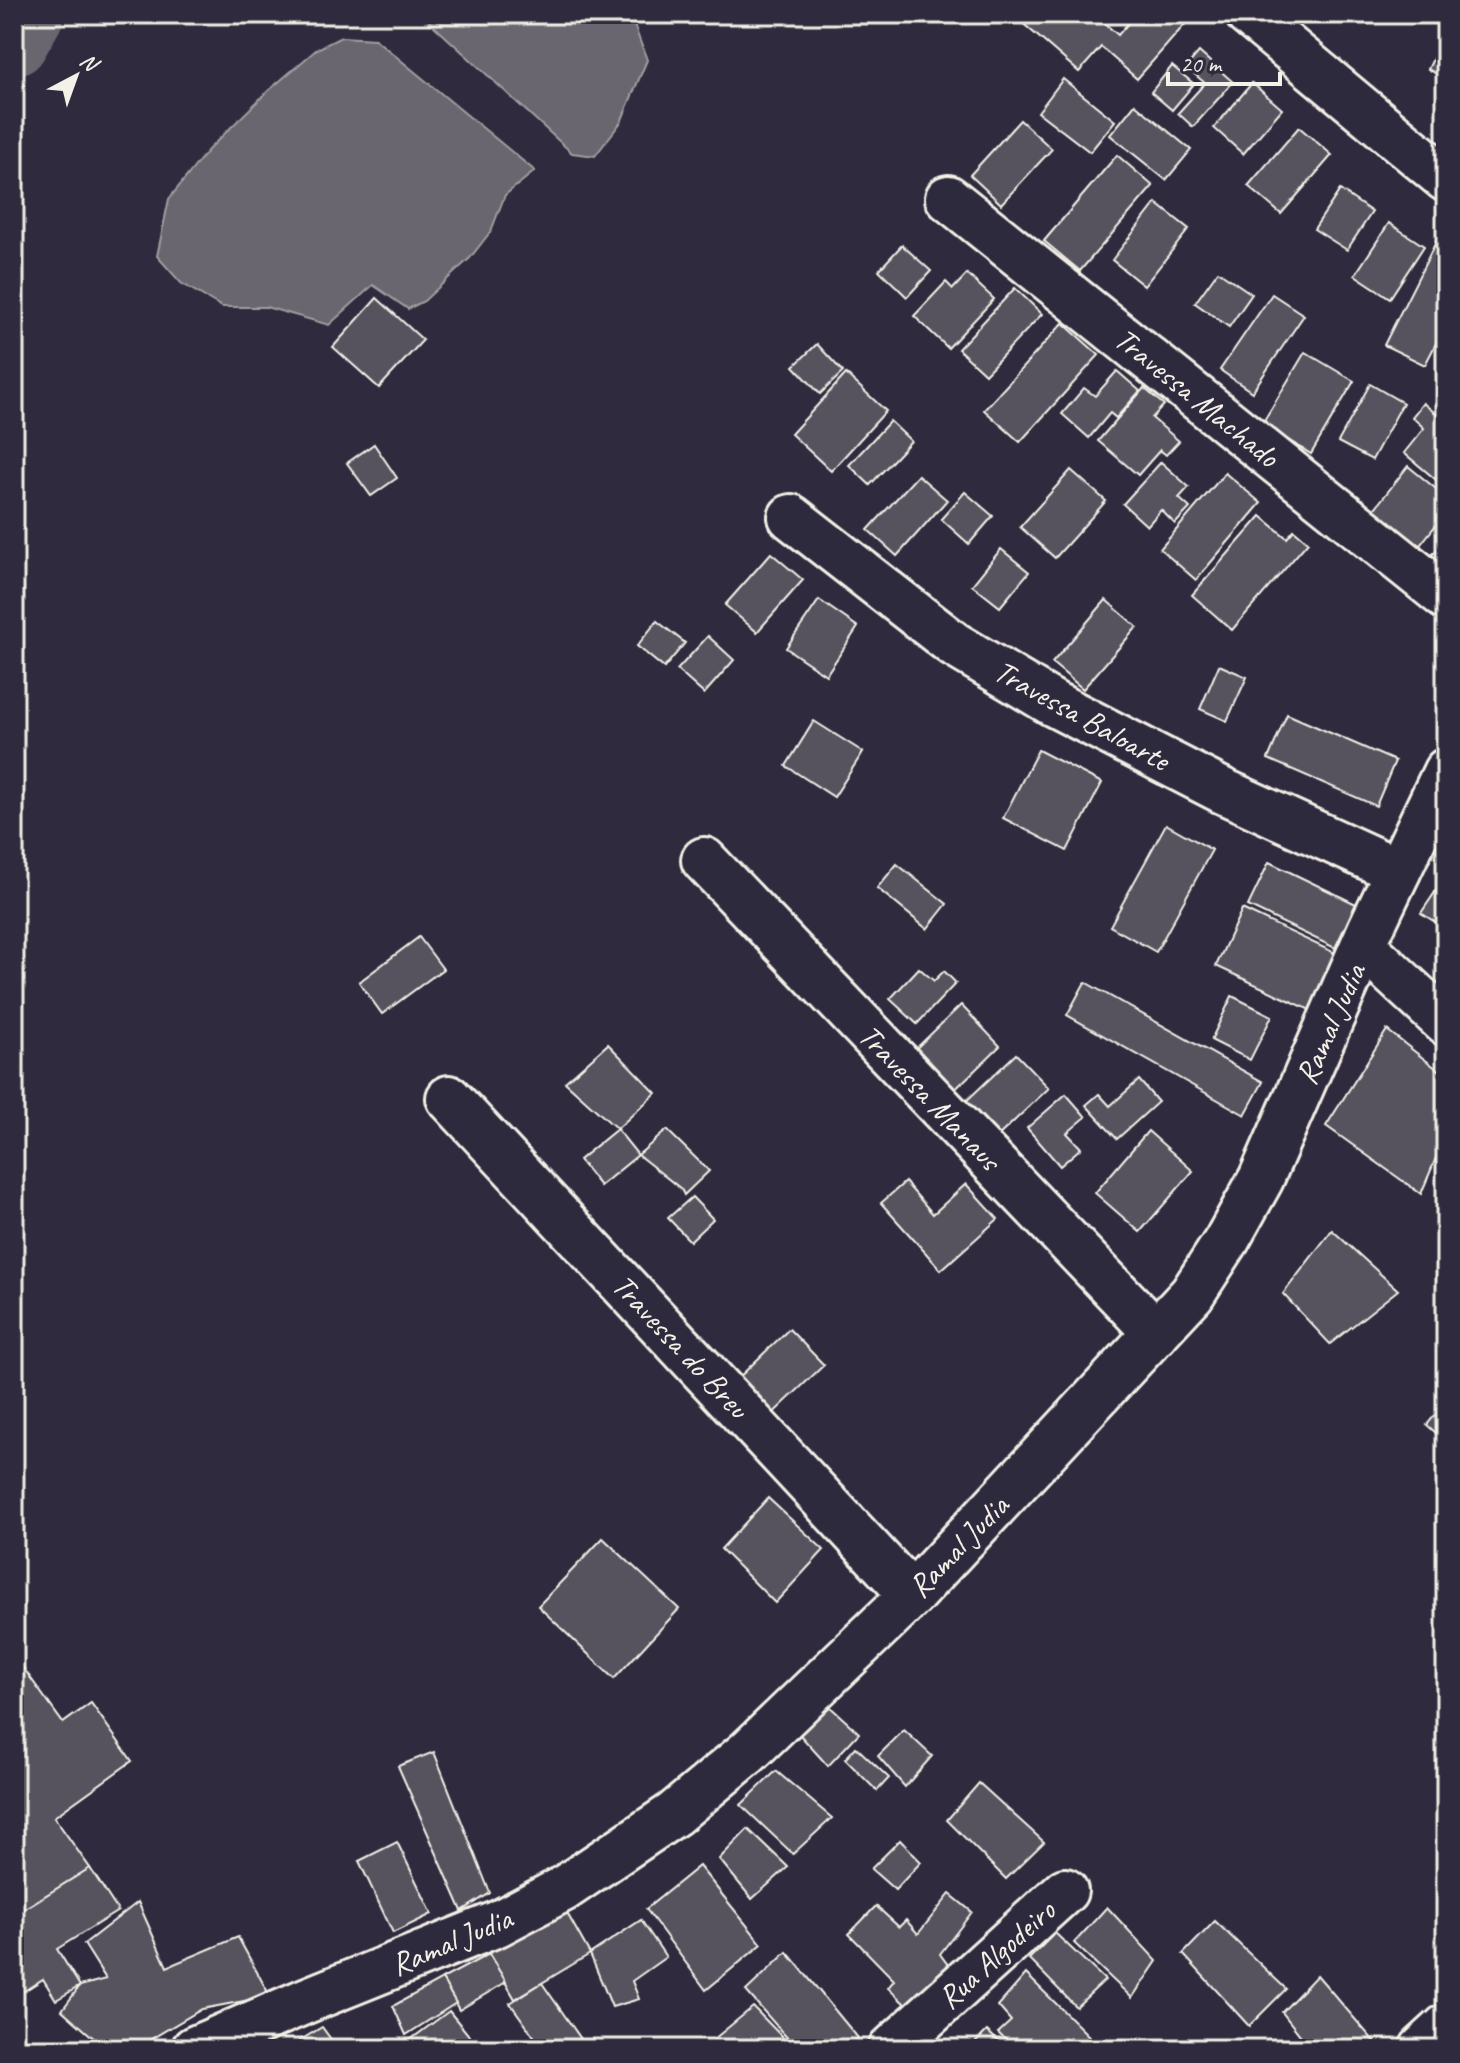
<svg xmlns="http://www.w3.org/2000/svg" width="1460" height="2063" viewBox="0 0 1460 2063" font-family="Caveat,sans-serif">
  <rect width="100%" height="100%" fill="#2f2a3d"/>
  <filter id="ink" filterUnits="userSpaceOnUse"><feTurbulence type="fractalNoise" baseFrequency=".0125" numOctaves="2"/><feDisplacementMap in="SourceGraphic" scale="16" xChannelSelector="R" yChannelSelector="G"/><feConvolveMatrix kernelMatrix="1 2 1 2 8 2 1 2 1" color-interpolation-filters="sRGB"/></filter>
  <g filter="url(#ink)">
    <g fill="#6a6670" stroke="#a19ea0" stroke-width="2">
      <path d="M 421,14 L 630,14 L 647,60 L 621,122 L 595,156 L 572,153 Z"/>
      <path d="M 341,37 L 375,39 L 535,171 L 505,195 L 491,231 L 470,258 L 424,301 L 408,309 L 373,285 L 329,325 L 266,307 L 222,307 L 181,283 L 157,256 L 169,199 L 208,150 L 267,92 L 317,49 Z"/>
    </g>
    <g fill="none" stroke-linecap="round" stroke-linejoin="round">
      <path stroke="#6a6670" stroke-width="68" d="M 14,42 L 30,14"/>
    </g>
    <g fill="#56525f" stroke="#f4f1e8" stroke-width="2">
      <path d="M 1022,14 L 1094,14 L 1118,35 L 1136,14 L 1194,14 L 1137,79 L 1101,47 L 1079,72 L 1018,19 Z"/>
      <path d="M 1446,32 L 1446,79 L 1428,69 Z"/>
      <path d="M 1199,52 L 1233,82 L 1193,127 L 1178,113 L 1205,83 L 1186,67 Z"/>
      <path d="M 1172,66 L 1194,84 L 1172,110 L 1151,92 Z"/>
      <path d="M 1063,79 L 1115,121 L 1090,152 L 1038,112 Z"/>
      <path d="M 1252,83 L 1282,109 L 1243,154 L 1214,128 Z"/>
      <path d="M 1135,104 L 1191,150 L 1166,180 L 1110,135 Z"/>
      <path d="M 1020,120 L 1052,149 L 1001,204 L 970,175 Z"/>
      <path d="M 1299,127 L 1332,155 L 1281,214 L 1248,186 Z"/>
      <path d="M 1117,155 L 1153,186 L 1080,271 L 1044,241 Z"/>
      <path d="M 1340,190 L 1372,212 L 1347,250 L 1314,229 Z"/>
      <path d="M 1156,203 L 1189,229 L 1144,286 L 1112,260 Z"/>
      <path d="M 1389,223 L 1424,246 L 1390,298 L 1355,275 Z"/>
      <path d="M 1437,240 L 1446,245 L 1446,324 L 1425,365 L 1384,345 Z"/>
      <path d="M 902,245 L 931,271 L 907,297 L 879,270 Z"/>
      <path d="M 1218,271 L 1252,294 L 1229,327 L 1195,303 Z"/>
      <path d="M 967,274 L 994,299 L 948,348 L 914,316 L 946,282 L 953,289 Z"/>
      <path d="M 1015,288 L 1042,314 L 985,374 L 958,349 Z"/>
      <path d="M 1272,294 L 1304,315 L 1252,392 L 1220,370 Z"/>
      <path d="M 377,298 L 423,340 L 379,388 L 333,347 Z"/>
      <path d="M 1063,323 L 1099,355 L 1020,442 L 984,410 Z"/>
      <path d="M 817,344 L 843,372 L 820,394 L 794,366 Z"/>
      <path d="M 1305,352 L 1354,381 L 1311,454 L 1262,424 Z"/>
      <path d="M 1117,371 L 1140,391 L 1116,418 L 1110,413 L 1089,438 L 1062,414 L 1084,388 L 1095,396 Z"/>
      <path d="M 846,374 L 886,411 L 831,471 L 791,434 Z"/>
      <path d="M 1370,384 L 1403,403 L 1372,460 L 1338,442 Z"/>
      <path d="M 1144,388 L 1164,405 L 1152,418 L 1179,441 L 1166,455 L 1160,450 L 1138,475 L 1098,441 Z"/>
      <path d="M 1423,403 L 1446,422 L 1446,488 L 1404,453 L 1424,428 L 1412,417 Z"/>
      <path d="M 890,421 L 911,441 L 870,485 L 849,465 Z"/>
      <path d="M 374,444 L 397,478 L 371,496 L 347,463 Z"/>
      <path d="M 1161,462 L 1189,487 L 1179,498 L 1190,508 L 1175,524 L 1161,510 L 1147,526 L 1123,504 Z"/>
      <path d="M 1408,466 L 1446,497 L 1446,512 L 1417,549 L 1372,512 Z"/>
      <path d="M 1071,470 L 1106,501 L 1055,558 L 1020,527 Z"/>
      <path d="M 1225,473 L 1261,503 L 1196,580 L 1160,549 Z"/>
      <path d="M 918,475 L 947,500 L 897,556 L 868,530 Z"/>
      <path d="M 965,492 L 993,516 L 969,544 L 941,519 Z"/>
      <path d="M 1261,516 L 1287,538 L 1294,530 L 1308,542 L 1232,630 L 1192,595 Z"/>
      <path d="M 1446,539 L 1446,580 L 1426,562 Z"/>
      <path d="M 1001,549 L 1029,572 L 1000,607 L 972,585 Z"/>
      <path d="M 771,553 L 803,580 L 757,632 L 725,605 Z"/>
      <path d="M 819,600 L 858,627 L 826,675 L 786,648 Z"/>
      <path d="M 1106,600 L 1137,627 L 1083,689 L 1052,663 Z"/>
      <path d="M 657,621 L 685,643 L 664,668 L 637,646 Z"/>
      <path d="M 708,636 L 734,660 L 704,694 L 677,670 Z"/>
      <path d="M 1219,665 L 1247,677 L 1227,721 L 1200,709 Z"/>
      <path d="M 1287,714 L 1395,761 L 1376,806 L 1268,759 Z"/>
      <path d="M 814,721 L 863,752 L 834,797 L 786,766 Z"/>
      <path d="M 1038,750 L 1102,783 L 1067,851 L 1003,818 Z"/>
      <path d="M 1166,824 L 1212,850 L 1156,952 L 1110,926 Z"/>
      <path d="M 1269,862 L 1356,904 L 1335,948 L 1248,906 Z"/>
      <path d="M 897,864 L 947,904 L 927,929 L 877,888 Z"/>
      <path d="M 1446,876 L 1446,929 L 1421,913 Z"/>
      <path d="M 1242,909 L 1337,954 L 1310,1010 L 1216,966 Z"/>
      <path d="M 419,937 L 443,969 L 382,1014 L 359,982 Z"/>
      <path d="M 919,968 L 934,981 L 944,971 L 956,983 L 917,1024 L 890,999 Z"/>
      <path d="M 1085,982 L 1263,1082 L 1245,1115 L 1067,1015 Z"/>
      <path d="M 1232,996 L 1272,1016 L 1250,1060 L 1211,1040 Z"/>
      <path d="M 961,1005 L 1000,1046 L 943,1101 L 904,1060 Z"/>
      <path d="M 1387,1030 L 1446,1076 L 1446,1134 L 1421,1194 L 1326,1126 Z"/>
      <path d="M 608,1044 L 656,1093 L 617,1129 L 565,1082 Z"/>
      <path d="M 1016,1054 L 1049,1088 L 996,1138 L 963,1104 Z"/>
      <path d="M 1139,1080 L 1158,1102 L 1117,1139 L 1086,1105 L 1099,1094 L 1110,1106 Z"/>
      <path d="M 1066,1094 L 1086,1117 L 1067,1133 L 1081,1148 L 1060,1166 L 1027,1128 Z"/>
      <path d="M 617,1129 L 638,1155 L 600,1186 L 579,1160 Z"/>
      <path d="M 667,1130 L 709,1171 L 684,1195 L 681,1189 L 638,1155 Z"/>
      <path d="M 1148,1131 L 1193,1171 L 1140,1232 L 1095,1193 Z"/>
      <path d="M 905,1182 L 933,1214 L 966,1184 L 998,1219 L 941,1270 L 881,1203 Z"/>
      <path d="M 692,1197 L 713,1219 L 690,1241 L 668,1218 Z"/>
      <path d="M 1332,1230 L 1398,1290 L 1330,1344 L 1283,1294 Z"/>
      <path d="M 789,1329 L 824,1365 L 764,1422 L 727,1389 Z"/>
      <path d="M 1446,1401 L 1446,1442 L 1427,1425 Z"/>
      <path d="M 768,1498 L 824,1550 L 775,1603 L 721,1549 Z"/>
      <path d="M 603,1538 L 679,1609 L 614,1679 L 538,1606 Z"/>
      <path d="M 14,1655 L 63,1723 L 91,1703 L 132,1761 L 54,1817 L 90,1868 L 14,1915 Z"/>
      <path d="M 827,1704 L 859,1733 L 828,1766 L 800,1735 Z"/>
      <path d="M 904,1730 L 932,1756 L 905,1787 L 878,1756 Z"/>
      <path d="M 856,1747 L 889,1778 L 877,1791 L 845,1759 Z"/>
      <path d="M 434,1752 L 490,1893 L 462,1911 L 398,1766 Z"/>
      <path d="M 776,1771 L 832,1818 L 793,1854 L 741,1805 Z"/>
      <path d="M 979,1783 L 1044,1842 L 1006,1879 L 947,1820 Z"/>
      <path d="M 748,1829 L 788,1867 L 752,1899 L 719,1859 Z"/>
      <path d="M 900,1840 L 921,1862 L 895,1890 L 871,1869 Z"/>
      <path d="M 397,1842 L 432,1914 L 393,1933 L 359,1861 Z"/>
      <path d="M 699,1866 L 762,1944 L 706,1990 L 646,1909 Z"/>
      <path d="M 90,1868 L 118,1911 L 57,1949 L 80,1986 L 56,2000 L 43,1979 L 18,1995 L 14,1988 L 14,1915 Z"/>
      <path d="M 950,1894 L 972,1912 L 940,1954 L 948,1965 L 907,2006 L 888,1988 L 894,1980 L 849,1934 L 876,1906 L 899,1927 L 906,1920 L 918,1934 Z"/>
      <path d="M 138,1902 L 167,1967 L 238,1937 L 270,1996 L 202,2009 L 134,2049 L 106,2049 L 62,2010 L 80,1986 L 106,1979 L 84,1944 Z"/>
      <path d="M 563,1906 L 590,1954 L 515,1999 L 486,1949 Z"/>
      <path d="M 1107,1907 L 1157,1961 L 1132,1998 L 1074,1943 Z"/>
      <path d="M 641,1920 L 666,1957 L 632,1981 L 639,1999 L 612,2007 L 590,1954 Z"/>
      <path d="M 1215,1921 L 1286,1989 L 1249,2026 L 1183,1954 Z"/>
      <path d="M 1055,1933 L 1105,1980 L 1076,2007 L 1029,1959 Z"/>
      <path d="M 787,1952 L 858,2038 L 848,2049 L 797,2049 L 746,1991 Z"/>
      <path d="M 489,1954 L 506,1982 L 459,2010 L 442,1979 Z"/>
      <path d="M 1026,1974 L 1096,2043 L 1091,2049 L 1016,2049 L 998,2033 L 1011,2021 L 998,2006 Z"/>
      <path d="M 1317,1975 L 1379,2047 L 1377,2049 L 1311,2049 L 1282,2012 Z"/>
      <path d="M 442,1979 L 456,2003 L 406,2035 L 393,2006 Z"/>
      <path d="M 542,1983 L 588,2049 L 543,2049 L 510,2003 Z"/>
      <path d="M 753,2007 L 794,2049 L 723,2049 L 714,2039 Z"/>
      <path d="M 449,2011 L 480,2049 L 416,2049 L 410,2040 Z"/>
      <path d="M 322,2027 L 338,2049 L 286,2049 Z"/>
      <path d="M 987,2031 L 1007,2049 L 969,2049 Z"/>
    </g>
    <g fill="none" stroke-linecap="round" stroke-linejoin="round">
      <g stroke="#f4f1e8" stroke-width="50">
        <g id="minor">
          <path d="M 1248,14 L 1446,179"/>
          <path d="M 948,198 L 1446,597"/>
          <path d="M 791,517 L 955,645 L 1054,704 L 1223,791 L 1398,871"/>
          <path d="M 704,860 L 1156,1333"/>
          <path d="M 1364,947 L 1446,1023"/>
          <path d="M 449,1098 L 912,1595"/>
          <path d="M 194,2049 L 308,2000 L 497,1924 L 563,1889 L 674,1814 L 747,1753 L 912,1595 L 1192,1294 L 1227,1240 L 1261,1179 L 1370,930 L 1446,771"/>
          <path d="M 891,2049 L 1065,1891"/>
          <path d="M 1422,2049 L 1446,2027"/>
        </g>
      </g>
      <path stroke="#f4f1e8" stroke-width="5" stroke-dasharray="8 6" stroke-linecap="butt" d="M 1444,1649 L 1446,1650"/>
      <use href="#minor" stroke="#2f2a3d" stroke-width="44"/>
    </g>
  </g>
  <g text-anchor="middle" stroke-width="6" stroke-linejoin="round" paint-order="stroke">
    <g font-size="32" fill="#f4f1e8" stroke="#2f2a3d">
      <text transform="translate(1197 397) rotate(39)" y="11">Travessa Machado</text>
      <text transform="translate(1082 715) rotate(29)" y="11">Travessa Baloarte</text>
      <text transform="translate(1330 1024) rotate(-66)" y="11">Ramal Judia</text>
      <text transform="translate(930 1097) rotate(46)" y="11">Travessa Manaus</text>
      <text transform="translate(681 1346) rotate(47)" y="11">Travessa do Breu</text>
      <text transform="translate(958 1546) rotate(-46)" y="11">Ramal Judia</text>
      <text transform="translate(451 1941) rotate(-23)" y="11">Ramal Judia</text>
      <text transform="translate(996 1954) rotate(-42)" y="11">Rua Algodeiro</text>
    </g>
  </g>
  <rect width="1460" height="2063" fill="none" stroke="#2f2a3d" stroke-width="48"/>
  <rect x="24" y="24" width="1412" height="2015" fill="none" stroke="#f4f1e8" stroke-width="3" filter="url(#ink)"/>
  <g transform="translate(76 76) rotate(41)" stroke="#2f2a3d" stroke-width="6" paint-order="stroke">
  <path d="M0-6L14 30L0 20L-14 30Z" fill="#f4f1e8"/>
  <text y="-12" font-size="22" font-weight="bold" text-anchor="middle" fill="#f4f1e8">N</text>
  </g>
  <path d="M1168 72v12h112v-12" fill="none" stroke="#f4f1e8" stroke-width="4"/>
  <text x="1180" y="72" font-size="24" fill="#f4f1e8" stroke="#2f2a3d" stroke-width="6" paint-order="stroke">20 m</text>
</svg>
